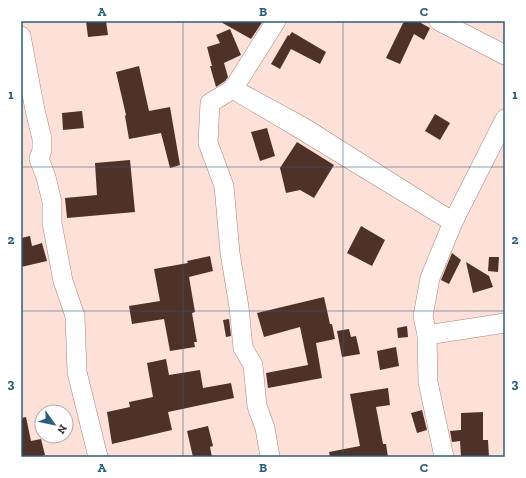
<svg xmlns="http://www.w3.org/2000/svg" width="526" height="478" viewBox="0 0 526 478" font-family="'Zilla Slab',serif">
  <rect width="100%" height="100%" fill="#fde0d7"/>
  <g fill="#4e322a">
    <path d="M 86,21 L 106,21 L 108,35 L 88,37 Z"/>
    <path d="M 219,21 L 263,21 L 251,39 Z"/>
    <path d="M 404,21 L 421,21 L 421,23 L 430,28 L 424,40 L 414,34 L 400,64 L 386,58 Z"/>
    <path d="M 230,29 L 241,55 L 224,63 L 228,77 L 225,81 L 216,87 L 210,66 L 212,66 L 207,47 L 220,43 L 216,35 Z"/>
    <path d="M 292,32 L 326,52 L 320,64 L 291,49 L 280,69 L 271,64 L 288,35 L 289,36 Z"/>
    <path d="M 139,66 L 149,111 L 170,107 L 180,165 L 170,168 L 161,133 L 129,139 L 125,116 L 126,115 L 116,72 Z"/>
    <path d="M 82,111 L 84,128 L 63,130 L 62,113 Z"/>
    <path d="M 435,114 L 450,123 L 440,140 L 425,131 Z"/>
    <path d="M 267,128 L 275,156 L 260,161 L 251,132 Z"/>
    <path d="M 297,142 L 334,165 L 314,198 L 300,190 L 286,193 L 280,168 Z"/>
    <path d="M 130,160 L 135,212 L 67,218 L 65,198 L 97,195 L 95,163 Z"/>
    <path d="M 361,226 L 385,240 L 372,266 L 347,253 Z"/>
    <path d="M 30,236 L 32,246 L 42,243 L 47,261 L 21,267 L 21,238 Z"/>
    <path d="M 452,253 L 461,260 L 449,284 L 441,280 Z"/>
    <path d="M 210,256 L 213,271 L 189,277 L 195,312 L 192,313 L 197,342 L 194,342 L 195,347 L 170,351 L 164,319 L 132,324 L 129,306 L 160,301 L 154,269 L 188,263 L 187,261 Z"/>
    <path d="M 489,257 L 499,257 L 498,272 L 488,271 Z"/>
    <path d="M 466,262 L 489,276 L 493,287 L 473,293 Z"/>
    <path d="M 324,297 L 330,324 L 332,324 L 335,339 L 316,343 L 322,378 L 268,388 L 266,373 L 308,365 L 300,327 L 264,337 L 257,313 Z"/>
    <path d="M 229,319 L 231,336 L 226,337 L 223,320 Z"/>
    <path d="M 407,326 L 408,337 L 398,338 L 397,328 Z"/>
    <path d="M 349,329 L 351,337 L 356,336 L 360,354 L 342,357 L 337,331 Z"/>
    <path d="M 396,347 L 399,366 L 380,370 L 377,351 Z"/>
    <path d="M 166,359 L 169,375 L 200,370 L 203,388 L 231,383 L 234,398 L 168,412 L 172,430 L 112,444 L 107,412 L 130,407 L 129,402 L 153,397 L 147,363 Z"/>
    <path d="M 388,388 L 390,405 L 376,407 L 383,444 L 386,444 L 388,457 L 330,457 L 329,452 L 360,446 L 350,394 Z"/>
    <path d="M 422,410 L 427,430 L 417,433 L 411,413 Z"/>
    <path d="M 483,412 L 483,440 L 488,440 L 489,457 L 461,457 L 460,441 L 452,442 L 450,431 L 461,430 L 461,413 Z"/>
    <path d="M 26,417 L 31,441 L 41,439 L 45,455 L 37,457 L 21,457 L 21,418 Z"/>
    <path d="M 208,426 L 213,446 L 210,447 L 212,457 L 193,457 L 187,431 Z"/>
  </g>
  <g fill="none" stroke-linecap="round" stroke-linejoin="round">
    <g stroke="#a5847b" stroke-width="20">
      <g id="minor">
        <path d="M 439,21 L 505,55"/>
        <path d="M 21,36 L 35,110 L 42,139 L 42,150 L 39,159 L 46,177 L 52,202 L 52,223 L 63,281 L 75,316 L 77,372 L 98,457"/>
        <path d="M 233,89 L 303,127 L 453,222 L 302,130 Z"/>
        <path d="M 427,335 L 505,323"/>
        <path d="M 270,457 L 265,428 L 257,406 L 253,365 L 243,348 L 239,307 L 230,253 L 224,186 L 208,143 L 210,103 L 233,89 L 276,21"/>
        <path d="M 444,457 L 428,382 L 427,335 L 423,316 L 430,278 L 453,222 L 505,119"/>
      </g>
    </g>
    <use href="#minor" stroke="#fff" stroke-width="19"/>
  </g>
  <path fill="none" stroke="#2a5e7a" stroke-width="1" stroke-opacity="0.55" d="M 183,21 L 183,457M 343,21 L 343,457M 21,167 L 505,167M 21,311 L 505,311"/>
  <rect width="526" height="478" fill="none" stroke="#ffffff" stroke-width="44"/>
  <g transform="translate(54 424) rotate(123)"><circle r="19" fill="#ffffff" stroke="#b1acaa"/>
  <path d="M0-3L7 15L0 10L-7 15Z" fill="#2a5e7a"/>
  <text y="-6" font-size="11" font-weight="bold" text-anchor="middle" fill="#3d2f2b">N</text>
  </g>
  <rect x="22" y="22" width="482" height="434" fill="none" stroke="#2a5e7a" stroke-width="1.5"/>
  <g font-size="13" text-anchor="middle" font-weight="bold" fill="#2a5e7a">
    <text x="102" y="16">A</text>
    <text x="263" y="16">B</text>
    <text x="424" y="16">C</text>
    <text x="11" y="99">1</text>
    <text x="515" y="99">1</text>
    <text x="11" y="244">2</text>
    <text x="515" y="244">2</text>
    <text x="11" y="388">3</text>
    <text x="515" y="388">3</text>
    <text x="102" y="472">A</text>
    <text x="263" y="472">B</text>
    <text x="424" y="472">C</text>
  </g>
</svg>
